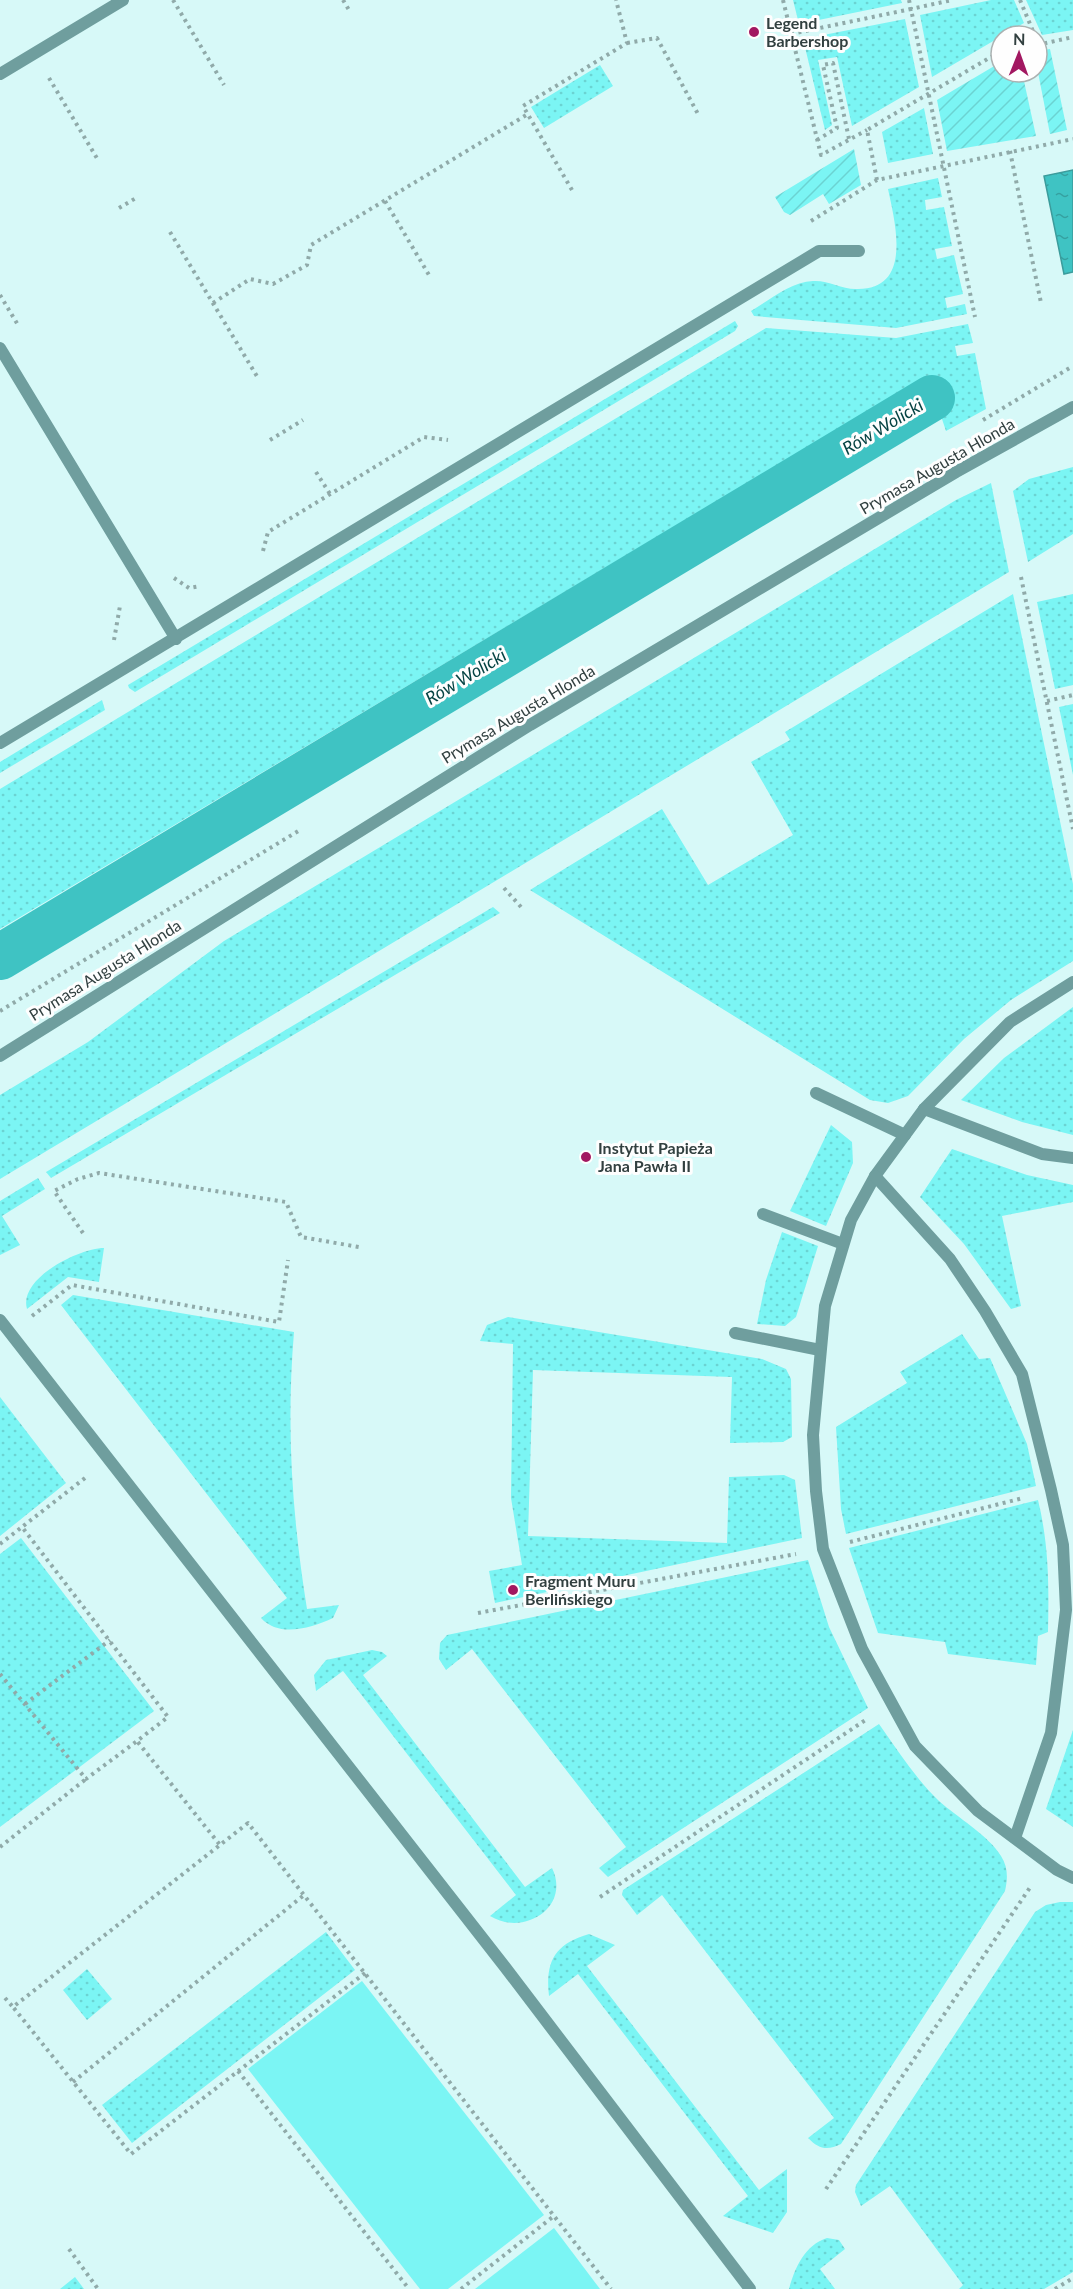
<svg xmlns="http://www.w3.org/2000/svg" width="1073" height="2289" viewBox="0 0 1073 2289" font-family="Lato,sans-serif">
  <defs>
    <pattern id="grass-dots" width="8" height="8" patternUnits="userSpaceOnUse" patternTransform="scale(1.5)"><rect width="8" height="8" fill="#7bf5f4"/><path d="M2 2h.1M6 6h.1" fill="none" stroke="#6bd3d2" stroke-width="1.8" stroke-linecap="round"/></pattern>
    <pattern id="garden-furrows" width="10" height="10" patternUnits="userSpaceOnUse" patternTransform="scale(1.5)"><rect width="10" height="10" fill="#7bf5f4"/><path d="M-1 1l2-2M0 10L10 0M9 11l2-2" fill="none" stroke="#6bd3d2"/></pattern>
    <pattern id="water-ripples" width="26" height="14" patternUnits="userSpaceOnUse" patternTransform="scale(1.5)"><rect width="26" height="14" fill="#3fc3c3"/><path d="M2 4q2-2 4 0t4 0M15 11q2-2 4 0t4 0" fill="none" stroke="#35a0a0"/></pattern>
  </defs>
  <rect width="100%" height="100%" fill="#d7f9f8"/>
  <g fill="url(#grass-dots)">
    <path d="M 793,0 L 901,0 L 902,3 L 799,24 Z"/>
    <path d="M 991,0 L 1014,0 L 1024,23 L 932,77 L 920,15 Z"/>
    <path d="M 1026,0 L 1073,0 L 1073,30 L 1042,35 Z"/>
    <path d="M 905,19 L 919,87 L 852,126 L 837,57 L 818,60 L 832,125 L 825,130 L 803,39 Z"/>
    <path d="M 600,65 L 613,86 L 544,128 L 531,107 Z"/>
    <path d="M 924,108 L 933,154 L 888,163 L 882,132 Z"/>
    <path d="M 938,178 L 942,197 L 925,200 L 926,210 L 944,207 L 952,246 L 935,249 L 937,259 L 954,255 L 963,294 L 945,298 L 947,308 L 965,304 L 967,314 L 896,328 L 754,316 L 751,311 C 770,300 790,282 813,281 C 829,280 842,290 858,289 C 913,289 895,222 888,189 Z"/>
    <path d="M 735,321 L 738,326 L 735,331 L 135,692 L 129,688 L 128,685 Z"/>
    <path d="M 968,324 L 973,343 L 955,346 L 957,356 L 975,353 L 986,409 L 946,431 L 939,410 L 918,381 L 0,929 L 0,789 L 766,328 L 896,338 Z"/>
    <path d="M 1073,467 L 1073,534 L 1028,562 L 1013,491 L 1029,479 Z"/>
    <path d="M 991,483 L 1009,572 L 0,1179 L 0,1095 L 88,1042 L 224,941 L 956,500 Z"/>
    <path d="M 1013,594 L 1073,884 L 1073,961 L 1011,1000 L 964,1039 L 908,1096 L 888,1103 L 870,1100 L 530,890 L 662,809 L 708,885 L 793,835 L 751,762 L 790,740 L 785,732 Z"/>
    <path d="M 1073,594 L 1073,685 L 1055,689 L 1037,602 Z"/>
    <path d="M 102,700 L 105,710 L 0,773 L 0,762 Z"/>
    <path d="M 1073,704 L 1073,775 L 1059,707 Z"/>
    <path d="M 493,907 L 500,913 L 51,1178 L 46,1172 Z"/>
    <path d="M 1073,1007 L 1073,1135 L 1022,1122 L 961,1100 L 1004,1058 Z"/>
    <path d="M 831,1125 L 852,1142 L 853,1163 L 826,1226 L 790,1211 Z"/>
    <path d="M 952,1149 L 1027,1175 L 1073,1185 L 1073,1202 L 1002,1216 L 1021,1306 L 1011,1309 L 964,1244 L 920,1197 Z"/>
    <path d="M 38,1178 L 45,1189 L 2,1216 L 20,1245 L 0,1255 L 0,1201 Z"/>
    <path d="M 782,1232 L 818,1246 L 796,1317 L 785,1326 L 757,1324 L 766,1280 Z"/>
    <path d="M 104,1248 L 99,1282 L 68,1277 L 27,1309 C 18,1278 80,1248 104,1248 Z"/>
    <path d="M 73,1295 L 294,1332 C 286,1428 292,1515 307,1609 L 339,1605 L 333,1618 C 311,1628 279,1638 261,1618 L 287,1598 L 61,1305 Z"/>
    <path d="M 508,1317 L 762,1359 L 786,1369 L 791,1379 L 792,1437 L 783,1442 L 730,1443 L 732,1377 L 533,1370 L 528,1536 L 727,1543 L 729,1477 L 784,1475 L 795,1480 L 802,1538 L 495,1603 L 489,1571 L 522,1565 L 511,1498 L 513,1344 L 480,1341 L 487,1325 Z"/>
    <path d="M 962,1334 L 979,1359 L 990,1358 L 1027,1444 L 1036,1486 L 846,1534 L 841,1509 L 836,1427 L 907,1383 L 900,1372 Z"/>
    <path d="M 0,1397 L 66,1483 L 0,1536 Z"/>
    <path d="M 1038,1500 C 1049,1545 1049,1586 1048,1632 L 1038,1636 L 1036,1665 L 948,1654 L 945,1642 L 878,1633 L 849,1548 Z"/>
    <path d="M 21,1538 L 154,1711 L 0,1827 L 0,1554 Z"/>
    <path d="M 808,1560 L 829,1627 L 868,1708 L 608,1877 L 599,1868 L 626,1847 L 472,1649 L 446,1670 L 439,1659 L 440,1643 L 447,1635 Z"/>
    <path d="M 372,1650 L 382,1652 L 387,1656 L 363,1675 L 525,1887 L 552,1868 C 571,1907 524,1937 490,1916 L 516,1895 L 343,1671 L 316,1691 L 314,1675 L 326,1660 Z"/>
    <path d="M 879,1724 C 898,1751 916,1779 939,1801 C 957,1817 989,1836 1001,1856 C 1008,1867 1008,1878 1005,1891 L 841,2144 C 827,2151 819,2149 808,2138 L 834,2118 L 662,1895 L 637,1915 L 622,1895 L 623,1890 Z"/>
    <path d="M 1073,1730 L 1073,1827 L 1046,1809 Z"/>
    <path d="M 1060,1902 L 1073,1902 L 1073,2272 L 1044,2289 L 959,2289 L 963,2285 L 890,2186 L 861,2206 L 855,2192 L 856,2185 L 1035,1912 L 1046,1905 Z"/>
    <path d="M 326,1932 L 355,1970 L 132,2143 L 102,2105 Z"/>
    <path d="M 589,1934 L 615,1945 L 587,1966 L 759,2190 L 787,2169 L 787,2212 L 773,2233 L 723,2216 L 748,2196 L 578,1974 L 549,1996 C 545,1961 555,1944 589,1934 Z"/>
    <path d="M 87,1969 L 112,1999 L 87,2020 L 63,1990 Z"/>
    <path d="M 827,2238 L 839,2240 L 845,2249 L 820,2269 L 835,2289 L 789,2289 C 795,2267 805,2245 827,2238 Z"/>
    <path d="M 75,2277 L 84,2289 L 60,2289 Z"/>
  </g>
  <g fill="url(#garden-furrows)">
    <path d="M 1050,49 L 1067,130 L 1050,134 L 1037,67 L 1037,51 Z"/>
    <path d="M 1001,62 L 1001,72 L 1022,72 L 1036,136 L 947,151 L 937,100 Z"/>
    <path d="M 854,149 L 861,185 L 829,204 L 823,194 L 790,215 L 784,212 L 775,197 Z"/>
  </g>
  <g fill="#7bf5f4">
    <path d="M 362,1981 L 544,2215 L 448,2289 L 420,2289 L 248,2069 Z"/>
    <path d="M 554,2228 L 600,2289 L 475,2289 Z"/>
  </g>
  <path fill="url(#water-ripples)" stroke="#3b9c9c" stroke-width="1.5" d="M 1073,170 L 1073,272 L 1064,274 L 1044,176 Z"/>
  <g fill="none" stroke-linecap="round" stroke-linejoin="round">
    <path stroke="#3fc3c3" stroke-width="46" d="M 0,957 L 932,398"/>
    <g stroke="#90aaa9" stroke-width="4" stroke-dasharray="3 4.5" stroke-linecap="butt">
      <path d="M 173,0 L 224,85"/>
      <path d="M 343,0 L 349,10"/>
      <path d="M 783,0 L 821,155 L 867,130"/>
      <path d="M 909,0 L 911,9 L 952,0"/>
      <path d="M 1020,0 L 1035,36"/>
      <path d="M 791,34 L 911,9 L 975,317"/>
      <path d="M 627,43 L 657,38 L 698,114"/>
      <path d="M 1037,45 L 1073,37"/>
      <path d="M 49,78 L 98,160"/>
      <path d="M 817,140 L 837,128 L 823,65 L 833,63 L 849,139"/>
      <path d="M 1010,151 L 1041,303"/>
      <path d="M 877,180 L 867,130 L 1001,51"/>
      <path d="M 572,190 L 523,106 L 627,43 L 616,0"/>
      <path d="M 385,201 L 429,275"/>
      <path d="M 119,208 L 136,198"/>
      <path d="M 811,221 L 877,180 L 1073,139"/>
      <path d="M 170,232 L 258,378"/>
      <path d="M 0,295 L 18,325"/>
      <path d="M 213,303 L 250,279 L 273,284 L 307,265 L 311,245 L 528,114"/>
      <path d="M 983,420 L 1073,366"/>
      <path d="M 270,440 L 303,420"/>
      <path d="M 316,472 L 330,494"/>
      <path d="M 263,551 L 268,532 L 424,437 L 448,440"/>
      <path d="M 1021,577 L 1073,829"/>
      <path d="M 174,578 L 189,588 L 200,586"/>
      <path d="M 114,640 L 120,606"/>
      <path d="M 1047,701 L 1073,695"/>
      <path d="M 504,888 L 521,907"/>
      <path d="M 0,1011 L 300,830"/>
      <path d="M 83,1233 L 54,1191 L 78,1179 L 99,1173 L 286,1202 L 301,1237 L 359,1247"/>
      <path d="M 32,1316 L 72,1285 L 279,1322 L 288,1260"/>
      <path d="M 85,1478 L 22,1527 L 168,1717 L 137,1741 L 220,1845"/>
      <path d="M 850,1542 L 1023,1498"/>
      <path d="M 0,1544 L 22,1527"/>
      <path d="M 478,1613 L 796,1554"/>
      <path d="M 0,1674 L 86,1779 L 137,1741"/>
      <path d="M 25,1704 L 110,1640"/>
      <path d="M 0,1847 L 86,1779"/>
      <path d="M 600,1897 L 867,1719"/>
      <path d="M 365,1973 L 131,2154 L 13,2007 L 248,1823 C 369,1979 490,2134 611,2289"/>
      <path d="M 5,1998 L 13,2007"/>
      <path d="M 238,2071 L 409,2289"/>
      <path d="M 73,2082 L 304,1895"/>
      <path d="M 826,2189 L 1031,1886"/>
      <path d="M 69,2249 L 98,2289"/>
      <path d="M 461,2289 L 554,2216"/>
      <path d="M 1055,2289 L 1073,2278"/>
    </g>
    <g stroke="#6f9e9e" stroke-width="12">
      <path d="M 0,743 L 819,251 L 859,251"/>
      <path d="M 0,1320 L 505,1967 L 750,2289"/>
    </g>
    <g stroke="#6f9e9e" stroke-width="12">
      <path d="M 1073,982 L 1010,1022 L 924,1109 L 875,1176 L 851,1220 L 825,1306 L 813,1435 L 816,1491 L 823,1549 L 862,1649 L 915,1746 L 978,1811 L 1057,1870 L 1073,1878"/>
      <path d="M 816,1093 L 905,1135"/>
      <path d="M 924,1109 L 1042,1154 L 1073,1158"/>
      <path d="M 875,1176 L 950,1259 L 985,1311 L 1022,1374 L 1051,1490 L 1063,1545 L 1066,1610 L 1051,1733 L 1015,1838"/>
      <path d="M 763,1214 L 843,1244"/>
      <path d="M 735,1333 L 820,1350"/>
    </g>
    <g stroke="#6f9e9e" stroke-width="12">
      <path d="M 0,74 L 123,0"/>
      <path d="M 0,348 L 176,639"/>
      <path d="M 0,1056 L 530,725 L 956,472 L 1073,407"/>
    </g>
  </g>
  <g fill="#a21861" stroke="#fefefe" stroke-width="2">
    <circle cx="754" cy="32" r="6"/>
    <circle cx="586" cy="1157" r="6"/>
    <circle cx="513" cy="1590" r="6"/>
  </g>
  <g text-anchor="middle" stroke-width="6" stroke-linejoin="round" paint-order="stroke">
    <g font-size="16" font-weight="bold" fill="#324040" stroke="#fefefe" text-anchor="start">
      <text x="766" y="29">Legend<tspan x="766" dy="18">Barbershop</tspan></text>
      <text x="598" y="1154">Instytut Papieża<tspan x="598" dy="18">Jana Pawła II</tspan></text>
      <text x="525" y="1587">Fragment Muru<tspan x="525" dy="18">Berlińskiego</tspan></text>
    </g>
    <g font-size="16" fill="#324040" stroke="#fefefe">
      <text transform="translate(937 466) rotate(-30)" y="6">Prymasa Augusta Hlonda</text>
      <text transform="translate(518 714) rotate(-31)" y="6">Prymasa Augusta Hlonda</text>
      <text transform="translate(105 970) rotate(-32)" y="6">Prymasa Augusta Hlonda</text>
    </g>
    <g font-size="18" font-style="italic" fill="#074444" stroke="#fefefe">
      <text transform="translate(883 427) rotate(-31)" y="6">Rów Wolicki</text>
      <text transform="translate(466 677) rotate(-31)" y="6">Rów Wolicki</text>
    </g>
  </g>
  <g transform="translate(1019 54) rotate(1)"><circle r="28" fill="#fefefe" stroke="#acb2b2" stroke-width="1.5"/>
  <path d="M0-4.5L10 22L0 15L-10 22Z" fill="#a21861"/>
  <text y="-9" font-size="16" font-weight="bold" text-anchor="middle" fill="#324040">N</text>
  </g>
</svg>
